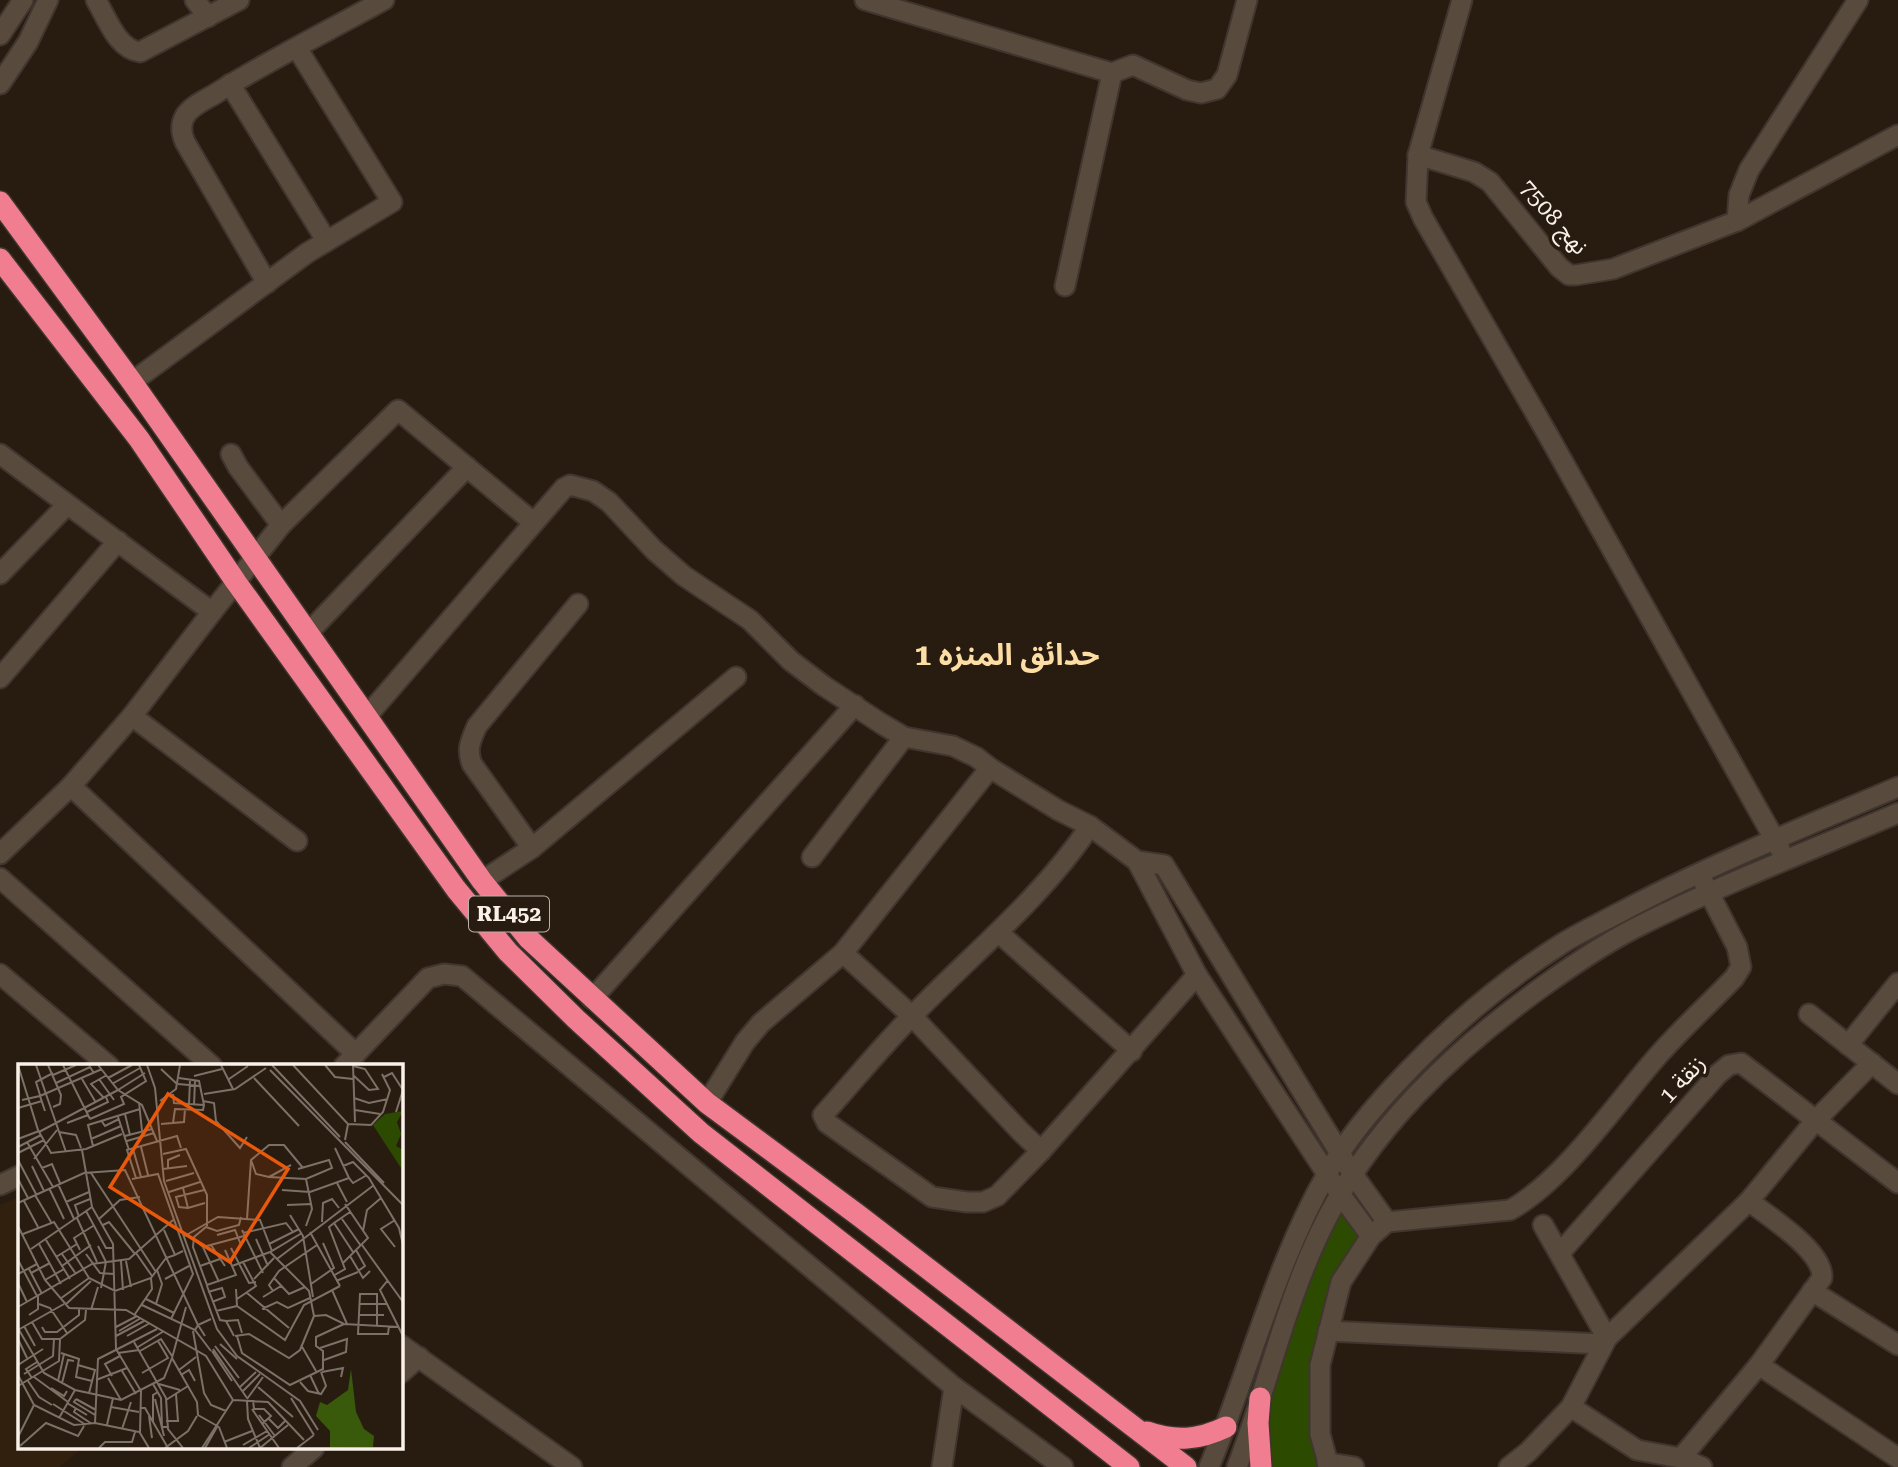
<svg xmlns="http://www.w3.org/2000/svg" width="1898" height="1467" viewBox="0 0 1898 1467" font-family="'Roboto Serif','Noto Sans Arabic',serif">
  <rect width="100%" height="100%" fill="#281c10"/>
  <path fill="#31200e" d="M 19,1197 L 19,1448 L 82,1448 L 59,1467 L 0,1467 L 0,1205 Z"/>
  <path fill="#2c4a00" d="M 1338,1200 L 1361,1232 L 1335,1280 L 1320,1467 L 1265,1467 L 1267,1397 Z"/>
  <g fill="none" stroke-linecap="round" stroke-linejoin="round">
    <g stroke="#40352f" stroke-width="23">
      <g id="minor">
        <path d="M 96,0 C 107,18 117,49 140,52 L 239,0"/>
        <path d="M 195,0 L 208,17"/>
        <path d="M 865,0 L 1112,73 L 1133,65 L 1187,90 L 1201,93 L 1217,89 L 1227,75 L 1247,0"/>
        <path d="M 1462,0 L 1418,155 L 1416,202 L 1423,218 L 1548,435 L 1780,849"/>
        <path d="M 0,35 L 23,0"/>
        <path d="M 0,84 L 28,42 L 48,0"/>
        <path d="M 230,84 L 326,240"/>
        <path d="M 1418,155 L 1474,172 L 1490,182 L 1559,267 L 1569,275 L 1576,275 L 1613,269 L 1737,221 L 1898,135"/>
        <path d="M 1737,221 L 1739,195 L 1749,170 L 1858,0"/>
        <path d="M 267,283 L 185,142 C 181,133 180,125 185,116 C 191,106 205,100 215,94 C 269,60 328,31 384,0"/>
        <path d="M 1065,286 L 1112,73"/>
        <path d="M 132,382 L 307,253 L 392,202 L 297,48"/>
        <path d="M 0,454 L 212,612"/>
        <path d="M 231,454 L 238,467 L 281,525"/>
        <path d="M 0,574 L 67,505"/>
        <path d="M 308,633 L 467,467"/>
        <path d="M 0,678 L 118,541"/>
        <path d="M 132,716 L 297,841"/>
        <path d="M 367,716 L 564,488 L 570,485 L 593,491 L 609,502 L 654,550 L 684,576 L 750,620 L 791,661 L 824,686 L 882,724 L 904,737 L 953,746 L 976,757 L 990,768 L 1058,810 L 1090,826 L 1137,861 L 1164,865 L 1352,1173 L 1387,1222"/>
        <path d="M 71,786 L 356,1054"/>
        <path d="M 532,848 L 472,764 C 466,749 471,740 477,726 L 578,604"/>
        <path d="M 0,854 L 71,786 L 132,716 L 212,612 L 281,525 L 398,410 L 533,522"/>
        <path d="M 812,857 L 904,737"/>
        <path d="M 1137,861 L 1197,975 L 1340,1194 L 1371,1236"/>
        <path d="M 0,878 L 212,1066"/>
        <path d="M 482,881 L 532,848 L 736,677"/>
        <path d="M 999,933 L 1132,1051"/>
        <path d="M 843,953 L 912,1016 L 1021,1132 L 1041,1151 L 1197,975"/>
        <path d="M 0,974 L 109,1066"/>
        <path d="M 592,999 L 855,705"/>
        <path d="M 1809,1014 L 1898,1084"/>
        <path d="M 1848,1045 L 1898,983"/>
        <path d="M 344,1066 L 428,978 L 444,974 L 462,976 L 954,1387 L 1063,1467"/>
        <path d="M 707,1103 L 745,1042 L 761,1023 L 843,953 L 990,768"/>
        <path d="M 1041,1151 L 997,1196 L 983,1202 L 967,1202 L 932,1197 L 827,1123 L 823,1115 C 853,1082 881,1047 912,1016 C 973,953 1041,899 1090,826"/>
        <path d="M 0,1185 L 19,1176"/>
        <path d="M 1543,1225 L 1607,1338"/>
        <path d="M 1560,1253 L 1718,1074 L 1729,1065 L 1741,1063 L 1898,1183"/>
        <path d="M 1812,1291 L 1898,1345"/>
        <path d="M 1328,1331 L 1602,1344"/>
        <path d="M 401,1345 L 572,1467"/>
        <path d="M 1759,1365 L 1898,1458"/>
        <path d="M 401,1373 L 419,1357"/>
        <path d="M 1571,1407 L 1637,1450 L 1681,1458 L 1702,1467"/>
        <path d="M 1681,1458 L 1759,1365 L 1822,1278 C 1824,1251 1769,1217 1749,1201"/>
        <path d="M 1327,1463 L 1354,1467"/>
        <path d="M 292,1467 L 314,1448"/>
        <path d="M 942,1467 L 954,1387"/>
        <path d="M 1209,1467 C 1250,1370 1274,1266 1327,1174 C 1348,1136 1379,1101 1409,1070 C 1455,1022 1506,979 1563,943 C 1581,932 1600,923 1619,913 C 1709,865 1804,827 1898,787"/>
        <path d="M 1237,1467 C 1267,1389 1284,1307 1320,1232 C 1368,1131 1452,1052 1542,987 C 1574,964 1609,940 1645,923 C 1727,882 1814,849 1898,813"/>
        <path d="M 1329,1467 L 1320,1434 L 1320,1365 L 1341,1282 L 1371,1236 L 1387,1222 L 1510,1210 C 1563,1181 1615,1105 1655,1059 C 1679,1031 1708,1005 1734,978 L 1741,967 L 1737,947 L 1704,883"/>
        <path d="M 1509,1467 L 1528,1452 L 1571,1407 L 1607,1338 L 1749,1201 L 1815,1121 L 1872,1063"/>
      </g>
    </g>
    <g stroke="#40352f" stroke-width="24">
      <g id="highway">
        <path d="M 0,202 L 132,382 L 482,881 L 528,938 L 707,1103 L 858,1215 L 1186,1467"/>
        <path d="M 0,259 L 139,439 L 236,582 L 456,889 L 508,952 L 576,1019 L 701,1133 L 1129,1467"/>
        <path d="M 1260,1398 L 1258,1423 L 1261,1467"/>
        <path d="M 1147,1432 C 1175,1442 1199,1440 1226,1427"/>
      </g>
    </g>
    <use href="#minor" stroke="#584a3c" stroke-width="19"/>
    <use href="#highway" stroke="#f17d90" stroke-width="21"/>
  </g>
  <g text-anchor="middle" stroke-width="7" stroke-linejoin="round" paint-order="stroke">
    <rect fill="#281c10" stroke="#bbb1a8" stroke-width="2" x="469" y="896.5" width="80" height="35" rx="5"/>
    <g font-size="21" font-weight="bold" fill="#faf1e9">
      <text x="509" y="921">RL452</text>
    </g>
    <g font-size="23" fill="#faf1e9" stroke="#281c10">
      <text transform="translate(1554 217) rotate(49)" y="8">نهج 7508</text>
      <text transform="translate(1682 1079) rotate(-47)" y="8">زنقة 1</text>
    </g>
    <g font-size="30" font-weight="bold" fill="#fcdda4" stroke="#281c10">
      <text x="1007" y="665">حدائق المنزه 1</text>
    </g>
  </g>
  <g transform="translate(18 1064)">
    <rect width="385" height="385" fill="#281c10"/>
    <path d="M 385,47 L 379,58 L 383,70 L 378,82 L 385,86 L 383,104 L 355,61 L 367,50 Z" fill="#2c4a00"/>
    <path d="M 333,305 L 338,348 L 346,365 L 356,372 L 355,383 L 312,384 L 312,367 L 298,352 L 302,338 L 309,341 L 330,326 Z" fill="#385a0a"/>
    <path fill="none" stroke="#7c7167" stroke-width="2" d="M 0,1 L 20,66 L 33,89 L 68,85 L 104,70M 18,1 L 48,88M 30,1 L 43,31 L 42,40 L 35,43M 45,1 L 72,55M 80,1 L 100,26 L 124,41 L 139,77M 129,1 L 137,24 L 146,117 L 199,265 L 219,292 L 282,337 L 300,366M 203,1 L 215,25M 254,1 L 322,73M 275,1 L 330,60 L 327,76M 307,1 L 317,13 L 335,15M 335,1 L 337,58M 335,2 L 347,5 L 360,25 L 351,26 L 335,11M 143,5 L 159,20M 252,6 L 385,141M 35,11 L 58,1M 176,12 L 204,5M 366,13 L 374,9 L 385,26M 90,14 L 114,1M 236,14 L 281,62M 64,15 L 77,37M 81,15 L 96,36M 211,15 L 230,2M 38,19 L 72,3 L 76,9M 94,20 L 122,4M 160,20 L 182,22M 100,26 L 127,9M 155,30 L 156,39 L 186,41M 186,30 L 217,25 L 248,4M 22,31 L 18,18 L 35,9M 22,32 L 84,5M 86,34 L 73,20 L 89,11M 336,34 L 351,39 L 370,35M 4,36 L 22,32 L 27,47M 142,37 L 158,25 L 162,1M 185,37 L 196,39 L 198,57 L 222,84 L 229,73M 121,38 L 124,67M 171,40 L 172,16M 176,41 L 177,17M 0,44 L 24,37M 337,46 L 362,50M 69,48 L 90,38 L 88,33M 378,48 L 385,26M 107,50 L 112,71M 100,53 L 111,86M 72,55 L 106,40 L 103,33 L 128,17 L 121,1M 83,56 L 87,62 L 101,55M 49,59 L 70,51M 155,59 L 157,45 L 185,46 L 186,41 L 181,17 L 161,14M 143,60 L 166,58 L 167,45M 330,60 L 353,61 L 365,48 L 372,26 L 364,10M 21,68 L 100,26M 41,68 L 58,71 L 63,84M 107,72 L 134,65M 0,75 L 21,67M 73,75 L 103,62M 109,77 L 136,69M 9,78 L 35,123M 327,78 L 366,119M 75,82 L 70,61 L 122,45M 0,83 L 23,71M 123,83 L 130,111M 317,84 L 331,114M 115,85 L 123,113M 64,86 L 74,143 L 95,180 L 98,285 L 123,327 L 122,369 L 131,384M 0,89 L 26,76M 145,90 L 168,85 L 189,131 L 189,162M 16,95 L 39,66M 0,96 L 18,130M 233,96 L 238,110 L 251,113 L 288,115 L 314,104 L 311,96 L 280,105M 14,102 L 26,127M 325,102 L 335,98 L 351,114 L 381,164 L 385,181M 24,104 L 34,100 L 42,119M 145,105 L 169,102M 150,105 L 150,96 L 162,91M 73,109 L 138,208M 251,113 L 273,101M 118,114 L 109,86 L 159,72 L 163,84M 0,115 L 10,134M 114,115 L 140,110 L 175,210 L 153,255M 148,117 L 176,109M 319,119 L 329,138M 40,120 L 56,155M 31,124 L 46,155M 165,124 L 170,144 L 187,139M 264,126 L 292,128 L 331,114 L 335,119 L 349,111M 151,128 L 182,118M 17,131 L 33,158M 6,137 L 20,163M 48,138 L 71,128M 0,139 L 66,109 L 107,106 L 180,261 L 177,266M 269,141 L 294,140M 170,144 L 161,143 L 158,133 L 186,126M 68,147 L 88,184 L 95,184M 332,148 L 316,159 L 335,188M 272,151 L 285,172 L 295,233M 61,153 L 57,141 L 72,135M 59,154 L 79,198M 81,155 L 102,136 L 122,133M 229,155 L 233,96 L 251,81 L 266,81 L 285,104M 324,155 L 343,182M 377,156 L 363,165 L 377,183M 304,158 L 305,139 L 314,135 L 321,144M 85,161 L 91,158 L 117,190M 0,162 L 27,216 L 51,244 L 108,246 L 188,292 L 215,336 L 184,384M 288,162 L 294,145 L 288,115M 146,166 L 157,191 L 165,187M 224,166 L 245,209M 345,167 L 349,146 L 363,134M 292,168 L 322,222M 225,169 L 268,159 L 275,168M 5,170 L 36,158 L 71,214 L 97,227 L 133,214 L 148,194 L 157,191M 199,171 L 217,166 L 223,181M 165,173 L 200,153 L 242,156 L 254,187M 176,175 L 185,183 L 201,218M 238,175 L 250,202M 28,176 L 52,215M 21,180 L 43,220M 251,180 L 281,165M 193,181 L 207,202M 344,181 L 385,238M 80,182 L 88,198 L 83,224M 185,183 L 226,172M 213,184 L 231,219 L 238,218M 13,185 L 74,143M 62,186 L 56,174 L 75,162M 207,186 L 218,211 L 189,221 L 175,183 L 176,173 L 188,163 L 199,167 L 221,161 L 223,153M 338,186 L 347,202 L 340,207M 252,188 L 291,227 L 296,252M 118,189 L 134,212M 44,190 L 58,210M 68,190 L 82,209 L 96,210M 332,192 L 345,214 L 352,207M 38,193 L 59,180M 259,195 L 356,121M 0,196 L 19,232M 103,197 L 105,226M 108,197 L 113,223M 325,199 L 350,174 L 327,140M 44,202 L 73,181M 182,202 L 202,195M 214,202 L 252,188 L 284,169M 11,205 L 24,230M 13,209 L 32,199M 0,210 L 19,200M 315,212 L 327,205 L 311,163 L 316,159M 256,214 L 271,230 L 287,223M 147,215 L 171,202M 236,215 L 256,194M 27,216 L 46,205M 370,216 L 362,226 L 385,272M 318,217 L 340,208M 0,219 L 9,238M 293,220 L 316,204 L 305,179M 189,222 L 202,256 L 208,257 L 216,272M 218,225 L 219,242 L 267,276 L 286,241 L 322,222M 314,226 L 329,260M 255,227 L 251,221 L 261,207 L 299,181M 190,228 L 204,224 L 207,233 L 194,238M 229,229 L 271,264M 245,233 L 263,222M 42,235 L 71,214M 128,235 L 156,249M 219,235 L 238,222 L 225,198M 21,240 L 32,244 L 49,269M 138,240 L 144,220 L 139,206M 341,240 L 369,240M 47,241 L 73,217M 124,241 L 177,266 L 193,287M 0,243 L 74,200 L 111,195 L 155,156M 168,243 L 154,294 L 179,338 L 180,351 L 201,363M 244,245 L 259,238 L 270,244 L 292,234M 73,246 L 80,223M 198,247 L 219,242M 117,250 L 134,225 L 133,214M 11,251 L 20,245 L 20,232M 340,251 L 366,251M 296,252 L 308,251 L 326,260 L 381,263M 208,257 L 220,256 L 224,269M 14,258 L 24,275 L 42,275 L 67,256 L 68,246M 359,261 L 359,230 L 342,230 L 340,270 L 370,270 L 371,262M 6,262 L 17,282M 24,263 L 27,268 L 39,268 L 61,251 L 61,245M 98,263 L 119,252M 0,266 L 46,240M 1,266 L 26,309 L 57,326 L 103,336 L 146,314 L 154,294M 101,267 L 123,254M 175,267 L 186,329 L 193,341 L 208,347M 98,272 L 126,257M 109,272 L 132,259M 187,272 L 180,261 L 193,255M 217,272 L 231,270 L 271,294 L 282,286 L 296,252M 219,272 L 224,289 L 272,321 L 305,305 L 305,287 L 298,282 L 298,273 L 326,260M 0,275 L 9,294M 116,278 L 148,334 L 150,365 L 165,384M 202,280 L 219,295M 283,281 L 298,307M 197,282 L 221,314M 120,283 L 146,267M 302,284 L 329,275 L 328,288 L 306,296M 195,285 L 229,334M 122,287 L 143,275 L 154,292M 194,287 L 214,317M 43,289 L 61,295 L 58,313 L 74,317M 100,289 L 121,286M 0,301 L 25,285M 60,301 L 77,306 L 71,329M 161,306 L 178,293M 104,307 L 118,330M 304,308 L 325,304 L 323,313M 124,309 L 150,294 L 140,277M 6,310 L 35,292 L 36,275M 0,311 L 16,341 L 56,361 L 77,359 L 121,368M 163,311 L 171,306 L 177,317M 292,311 L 301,330M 94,312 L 87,300 L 102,292M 16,313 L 50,338M 14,314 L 8,305 L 19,298M 90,314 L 103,336M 78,316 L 109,304M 10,317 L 21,333 L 34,341M 40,317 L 46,290M 282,318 L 290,327 L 303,330 L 308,322 L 303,308M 44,319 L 50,296 L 56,297M 135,320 L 143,334 L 144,363 L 149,363M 141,320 L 162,326M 0,322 L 41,297 L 42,275M 222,323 L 238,308M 240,323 L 275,353M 33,324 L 46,332 L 49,327M 225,327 L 242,310M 273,334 L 296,371M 58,335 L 56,338 L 77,351M 58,335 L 78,346M 137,335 L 146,372M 229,335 L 245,313M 148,336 L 170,322M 215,336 L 250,338 L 286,376M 235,336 L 236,345 L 246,345 L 253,352 L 244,360M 229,337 L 230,355 L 242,384M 49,339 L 69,351M 35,340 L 68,361M 93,343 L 121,348M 58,344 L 56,348 L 74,360M 122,344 L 127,344 L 150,384M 234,345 L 261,384M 241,351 L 257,372M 131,352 L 134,374M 41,354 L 57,326M 251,355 L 260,364 L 267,357M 148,357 L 160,357 L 158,330M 135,358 L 135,331 L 140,328M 77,359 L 80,295 L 139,265M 89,361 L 95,334M 201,363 L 209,384M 104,365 L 113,338M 0,373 L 16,341M 206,378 L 234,367M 225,381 L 249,367M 2,382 L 28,359 L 60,372 L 66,362M 81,384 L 87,378 L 114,378 L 117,368M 147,384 L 170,367 L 179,352M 187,384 L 199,363M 231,384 L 252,370M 242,384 L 270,361M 279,384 L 296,371"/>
    <path fill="#e8590c" fill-opacity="0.15" stroke="#e8590c" stroke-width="3.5" d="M 150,30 L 270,105 L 212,198 L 92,123 Z"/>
    <rect width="385" height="385" fill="none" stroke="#faf1e9" stroke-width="3.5"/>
  </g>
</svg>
